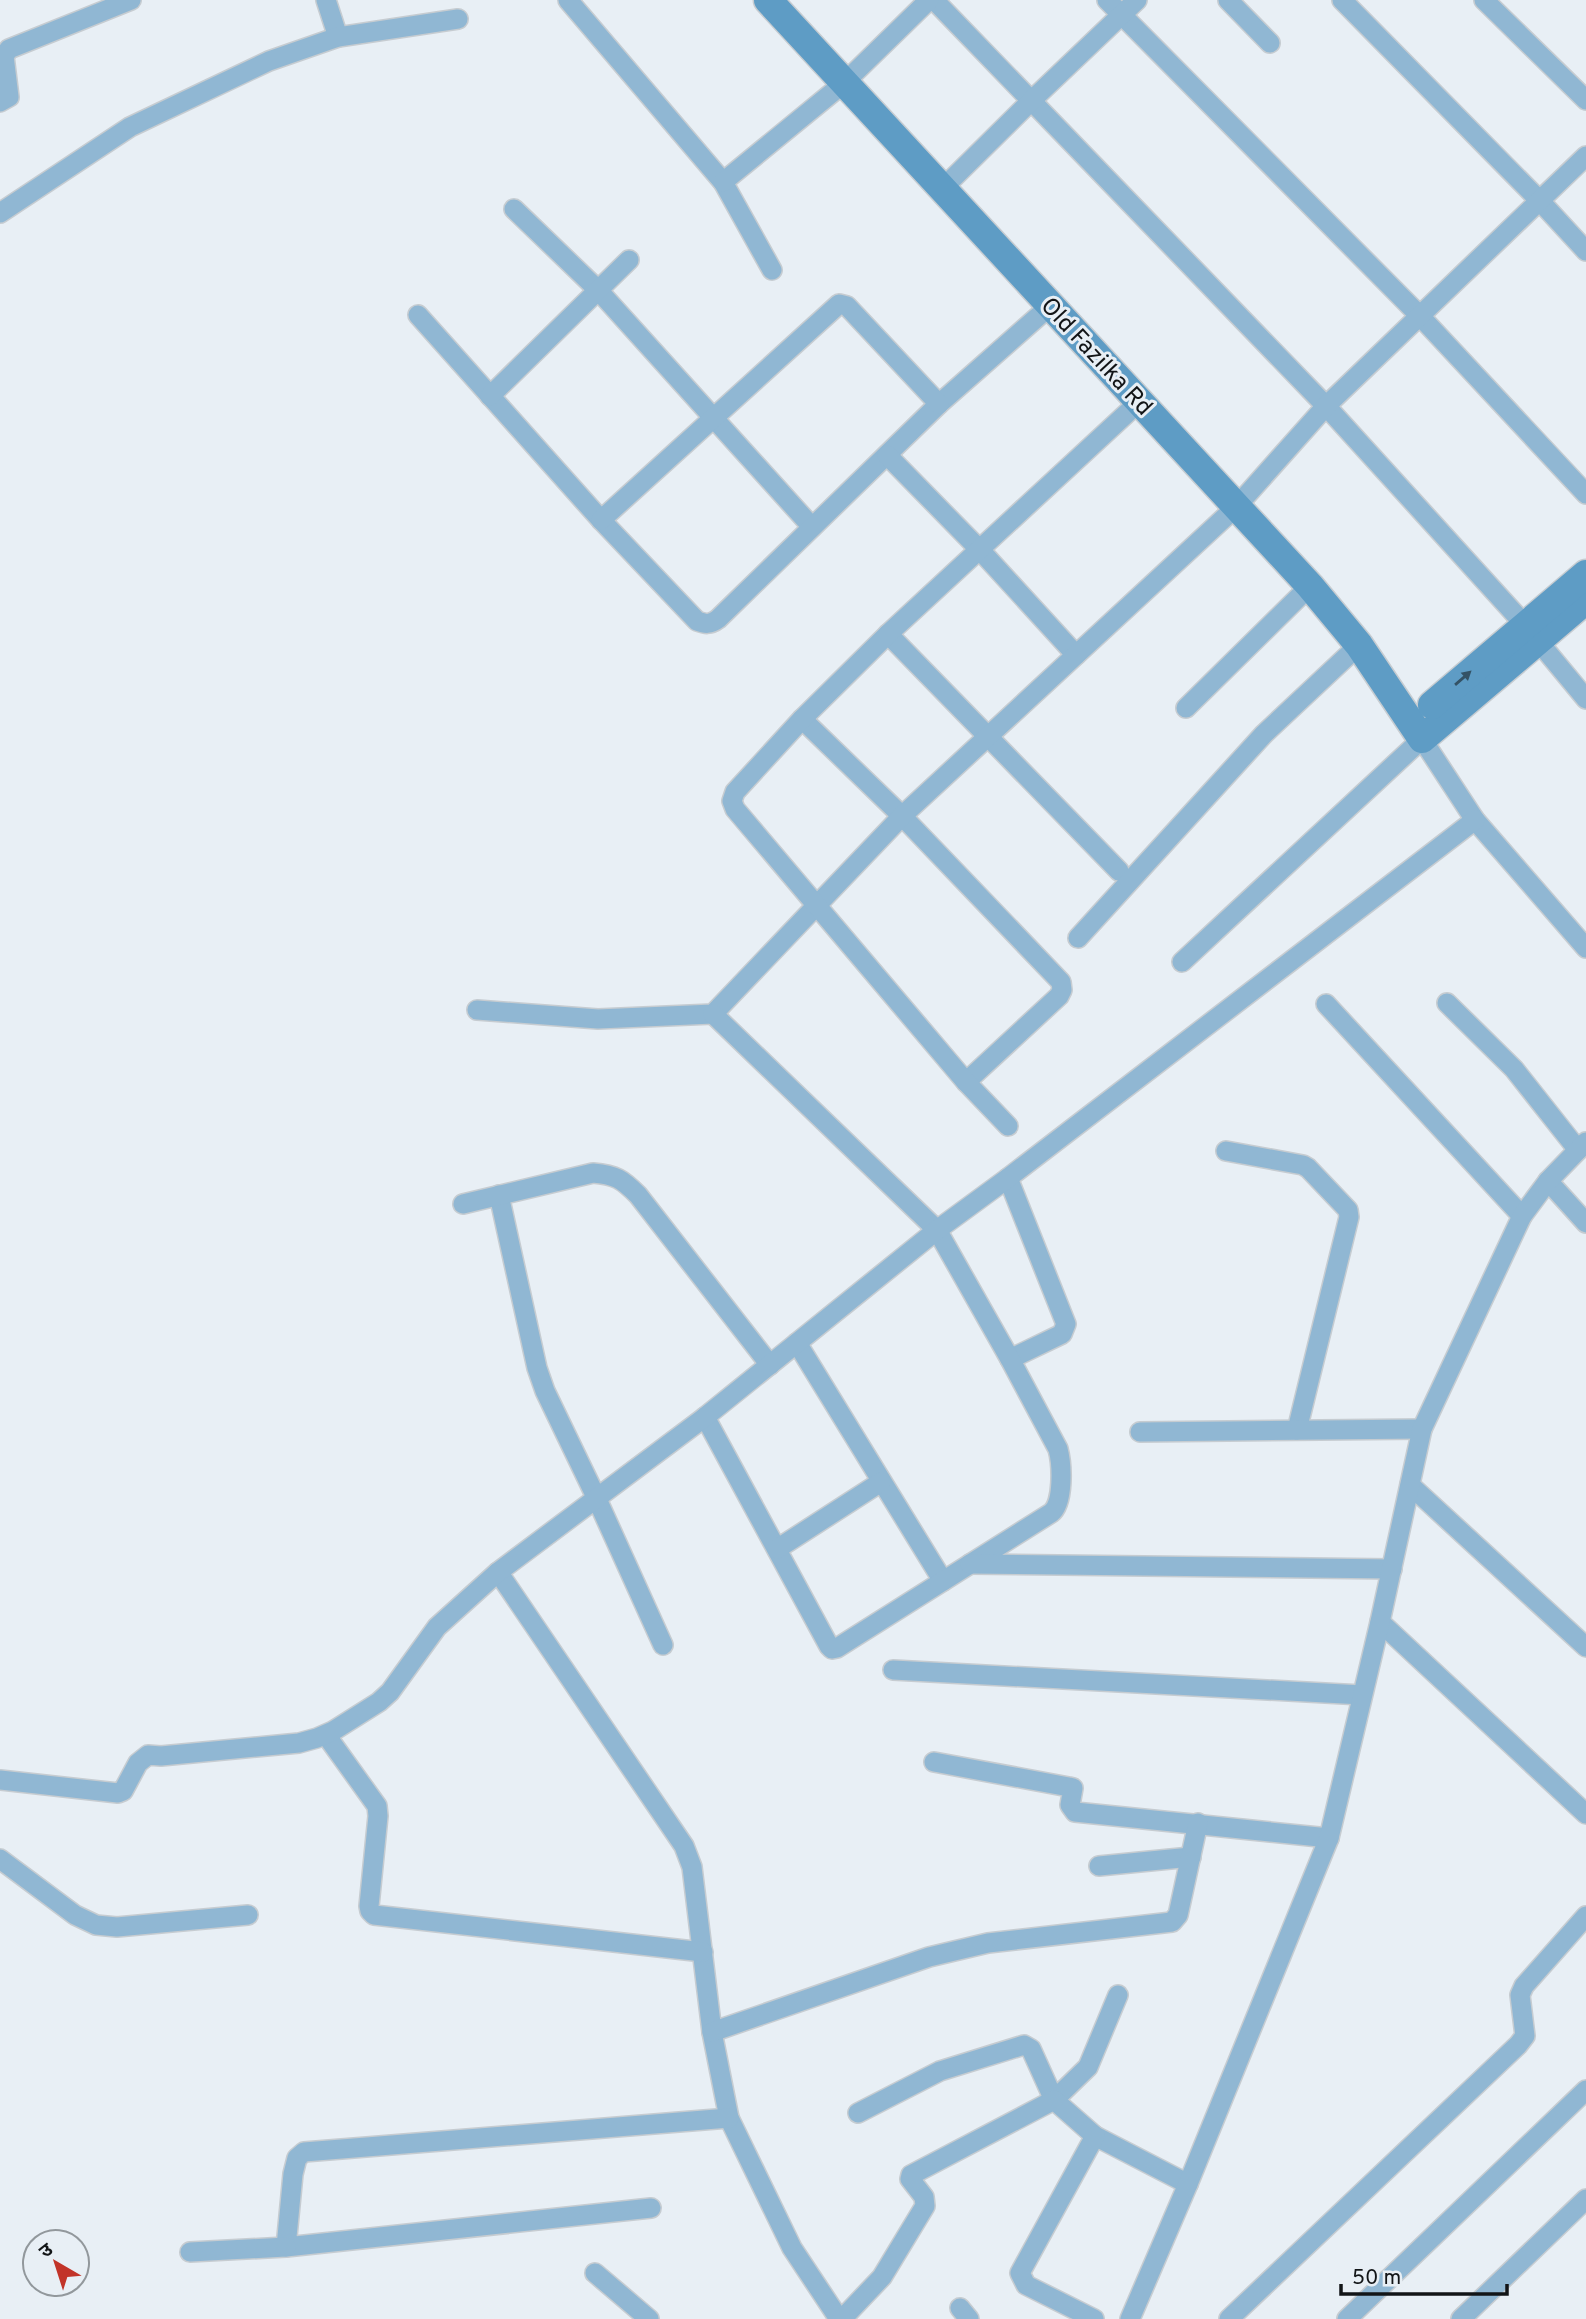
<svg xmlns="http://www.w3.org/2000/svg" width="1586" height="2319" viewBox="0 0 1586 2319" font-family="Overpass,'Noto Sans Devanagari',sans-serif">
  <rect width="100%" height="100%" fill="#e8eff5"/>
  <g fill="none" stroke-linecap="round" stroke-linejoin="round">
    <g stroke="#c6ccd1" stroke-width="22">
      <g id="street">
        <path d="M 326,0 L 338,37"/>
        <path d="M 568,0 L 723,182 L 772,270"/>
        <path d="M 934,0 L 1326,406 L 1525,625"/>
        <path d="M 1107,0 L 1419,315 L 1586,494"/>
        <path d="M 1228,0 L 1270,43"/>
        <path d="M 1342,0 L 1539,200 L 1586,251"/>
        <path d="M 1484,0 L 1586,100"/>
        <path d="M 0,102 L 9,97 L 4,56 L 9,49 L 131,0"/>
        <path d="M 723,182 L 844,83 L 929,0"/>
        <path d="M 942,189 L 1031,101 L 1137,0"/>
        <path d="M 514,209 L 598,290 L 812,527"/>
        <path d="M 0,213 L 130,127 L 269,61 L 338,37 L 458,19"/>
        <path d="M 418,315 L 601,520 L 697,621 C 705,624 710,625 718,619 L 939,404 L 1050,306"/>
        <path d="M 490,396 L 629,260"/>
        <path d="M 887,455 L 980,550 L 1076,655"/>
        <path d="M 601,520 L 839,304 L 847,306 L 939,404"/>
        <path d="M 888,634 L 1119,871"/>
        <path d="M 1538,641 L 1586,699"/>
        <path d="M 1186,708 L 1310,586"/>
        <path d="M 802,719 L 902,816 L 1061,982 L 1062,990 L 1059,996 L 966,1082"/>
        <path d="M 1078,938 L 1264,734 L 1359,645"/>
        <path d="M 1182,962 L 1422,739 L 1475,820 L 1586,948"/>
        <path d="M 1447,1003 L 1514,1069 L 1578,1150"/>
        <path d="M 1326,1004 L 1522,1216"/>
        <path d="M 477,1010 L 598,1019 L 713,1014 L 902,816 L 1236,507 L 1326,406 L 1586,156"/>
        <path d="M 1008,1126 L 966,1082 L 735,809 L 732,801 L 735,792 L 802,719 L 888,634 L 1139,402"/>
        <path d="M 1226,1151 L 1303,1165 L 1308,1168 L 1348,1210 L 1349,1217 L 1297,1430"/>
        <path d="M 1008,1178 L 1066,1324 L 1062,1334 L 1010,1359"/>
        <path d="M 1548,1181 L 1586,1223"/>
        <path d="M 499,1195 L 537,1368 L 545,1391 L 596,1497 L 663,1645"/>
        <path d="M 463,1204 L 593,1173 C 616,1175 622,1179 638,1195 L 770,1365"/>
        <path d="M 797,1343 L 943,1581"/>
        <path d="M 705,1417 L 829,1646 L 832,1649 L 837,1648 L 1051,1513 C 1064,1503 1062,1464 1058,1449 L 1010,1359 L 937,1230 L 713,1014"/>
        <path d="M 1140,1432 L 1422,1429"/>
        <path d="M 1410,1485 L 1586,1647"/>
        <path d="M 777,1549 L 881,1482"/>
        <path d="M 970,1564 L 1392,1569"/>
        <path d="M 498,1572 L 684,1846 L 692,1867 L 712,2032 L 729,2118 L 792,2248 L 839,2319"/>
        <path d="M 1380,1622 L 1586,1814"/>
        <path d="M 893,1670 L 1362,1695"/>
        <path d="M 326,1735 L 377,1806 L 378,1816 L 369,1906 L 370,1911 L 374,1915 L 703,1952"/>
        <path d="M 934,1762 L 1069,1787 L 1073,1788 L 1070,1805 L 1075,1812 L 1329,1838"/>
        <path d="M 0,1780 L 118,1793 L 123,1791 L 138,1763 L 148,1755 L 161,1756 L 299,1743 L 317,1738 L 333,1731 L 379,1702 L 390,1692 L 437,1627 L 498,1572 L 705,1417 L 937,1230 L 1008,1178 L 1475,820"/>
        <path d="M 0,1859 L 75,1915 L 96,1925 L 117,1927 L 248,1915"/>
        <path d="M 1099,1866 L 1191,1857"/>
        <path d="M 712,2032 L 929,1957 L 988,1943 L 1172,1922 L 1178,1915 L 1198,1823"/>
        <path d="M 858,2113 L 940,2071 L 1024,2045 L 1031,2049 L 1054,2100 L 1088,2067 L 1118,1995"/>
        <path d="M 651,2208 L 286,2247 L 293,2174 L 297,2158 L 304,2152 L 729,2118"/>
        <path d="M 190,2252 L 286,2247"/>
        <path d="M 595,2273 L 649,2319"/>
        <path d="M 960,2308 L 969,2319"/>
        <path d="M 842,2319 L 882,2277 L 925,2206 L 924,2197 L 910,2179 L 911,2175 L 1054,2100 L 1095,2136 L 1188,2184"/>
        <path d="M 1094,2319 L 1026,2285 L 1020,2273 L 1095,2136"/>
        <path d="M 1130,2319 L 1188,2184 L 1329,1838 L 1380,1622 L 1422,1429 L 1522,1216 L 1548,1181 L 1586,1142"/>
        <path d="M 1229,2319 L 1518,2045 L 1525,2036 L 1520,1995 L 1524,1986 L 1586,1916"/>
        <path d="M 1347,2319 L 1586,2090"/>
        <path d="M 1461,2319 L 1586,2199"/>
      </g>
    </g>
    <g stroke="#c6ccd1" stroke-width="31">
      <g id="secondary">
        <path d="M 768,0 L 1310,586 L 1359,645 L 1422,739 L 1586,600"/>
        <path d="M 1432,705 L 1586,574"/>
      </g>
    </g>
    <use href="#street" stroke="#90b7d3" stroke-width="19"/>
    <use href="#secondary" stroke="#5e9cc5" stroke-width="28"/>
  </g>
  <defs><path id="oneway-solid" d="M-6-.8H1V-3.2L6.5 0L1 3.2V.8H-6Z" transform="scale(1.75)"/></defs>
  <use fill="#345265" href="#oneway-solid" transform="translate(1463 678) rotate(-41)"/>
  <g text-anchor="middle" stroke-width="6" stroke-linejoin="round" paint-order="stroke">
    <g font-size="24" fill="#121517" stroke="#e8eff5">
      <text transform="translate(1097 356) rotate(47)" y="8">Old Fazilka Rd</text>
    </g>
  </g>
  <g transform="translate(56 2263) rotate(321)"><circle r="33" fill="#e8eff5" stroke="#92989c" stroke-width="2"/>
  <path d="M0-5L12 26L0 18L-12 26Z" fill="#c23429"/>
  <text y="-10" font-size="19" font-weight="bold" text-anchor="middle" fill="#121517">उ</text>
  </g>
  <path d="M1341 2284v10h166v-10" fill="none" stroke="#121517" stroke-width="3.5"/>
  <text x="1352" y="2284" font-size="21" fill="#121517" stroke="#e8eff5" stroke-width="5" paint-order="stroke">50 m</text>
</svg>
